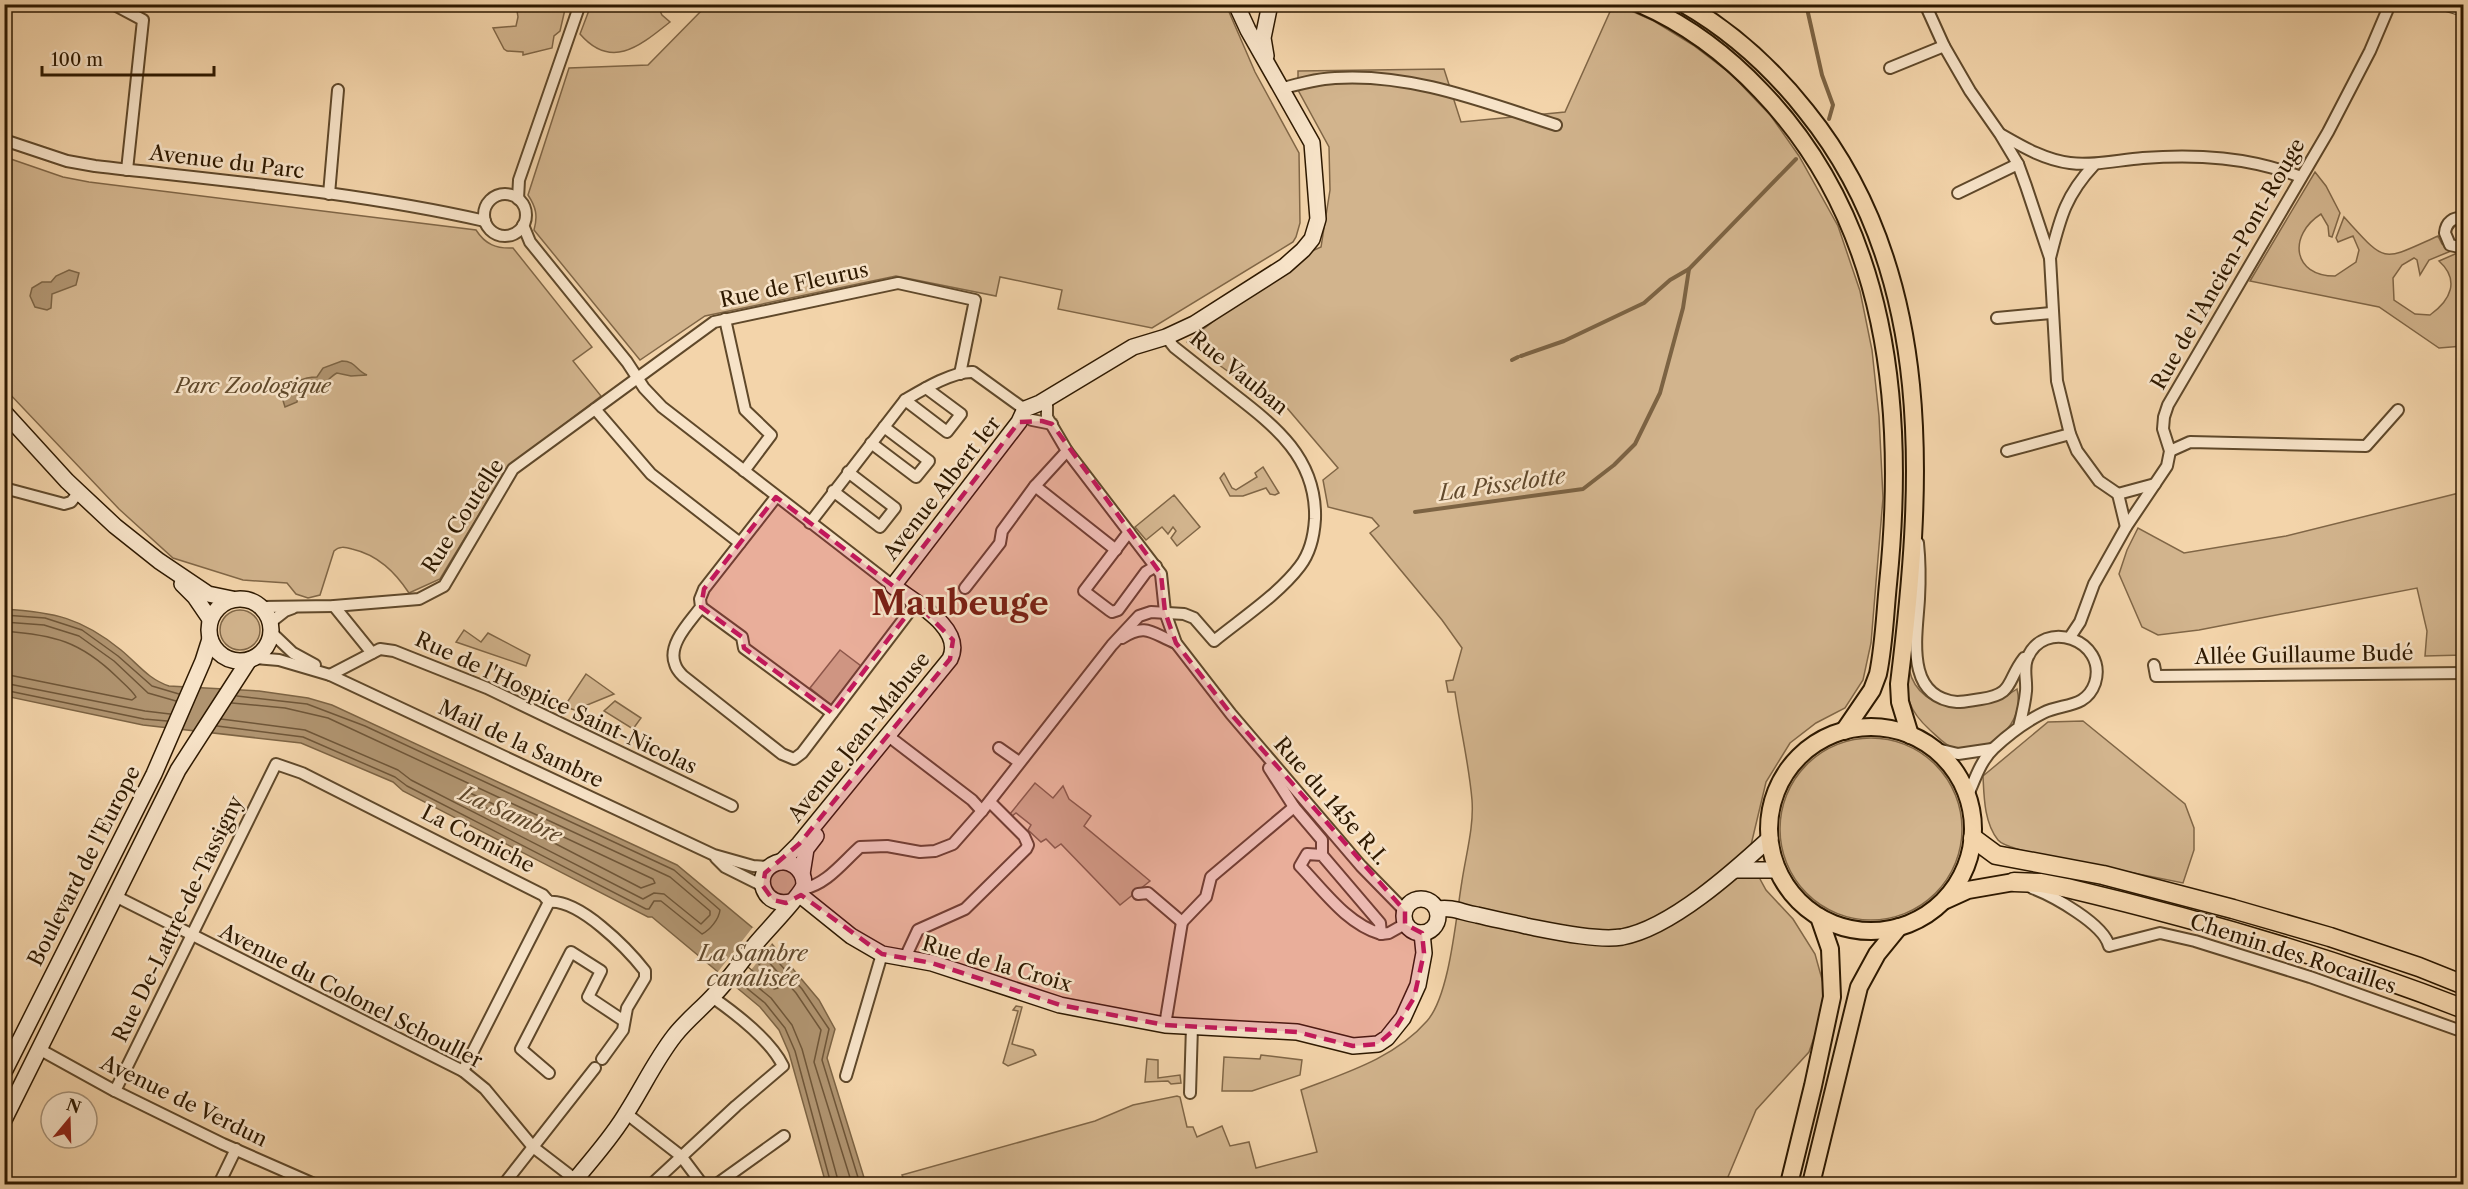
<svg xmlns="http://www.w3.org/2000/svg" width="2468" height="1189" viewBox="0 0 2468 1189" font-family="'Libre Caslon Text',serif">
  <rect width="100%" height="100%" fill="#f3d4aa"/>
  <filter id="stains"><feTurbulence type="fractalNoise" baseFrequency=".00333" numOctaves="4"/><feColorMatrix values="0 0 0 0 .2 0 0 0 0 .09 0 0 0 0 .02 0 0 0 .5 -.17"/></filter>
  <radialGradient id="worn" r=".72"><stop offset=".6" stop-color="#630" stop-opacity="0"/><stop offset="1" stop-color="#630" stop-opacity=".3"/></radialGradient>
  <g fill="#d2b48d" stroke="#806646" stroke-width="1.5">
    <path d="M 516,5 L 566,5 L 560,31 L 554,36 L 552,48 L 523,55 L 523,52 L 507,51 L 504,49 L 493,28 L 516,26 L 518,17 Z"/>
    <path d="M 591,5 L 657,5 L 662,15 L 670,22 C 641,45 612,71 580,34 Z"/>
    <path d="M 1226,5 L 1255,72 L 1299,153 L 1300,223 L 1296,237 L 1293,242 L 1152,328 L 1058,309 L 1062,290 L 1000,277 L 996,296 L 896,276 L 705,316 L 640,360 L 534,230 C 538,216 536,207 528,195 L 569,68 L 648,65 L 707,5 Z"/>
    <path d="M 1613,5 L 1618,5 L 1654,21 L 1693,45 L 1731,74 L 1771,116 L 1799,156 L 1838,226 L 1860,291 L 1872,350 L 1879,416 L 1883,498 L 1871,643 L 1863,680 L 1845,708 L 1816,723 L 1790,743 L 1766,782 L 1751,845 L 1760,879 L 1766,890 L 1793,919 L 1815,954 L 1825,990 L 1819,1023 L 1809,1052 L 1756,1110 L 1725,1184 L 906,1184 L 902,1175 L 1095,1121 L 1133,1105 L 1177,1096 L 1180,1097 L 1187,1127 L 1193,1127 L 1197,1137 L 1222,1126 L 1230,1146 L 1249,1142 L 1256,1168 L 1317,1152 L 1301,1090 C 1345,1073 1395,1058 1427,1021 C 1450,995 1456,916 1462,881 C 1466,854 1474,827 1472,800 C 1469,764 1460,727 1455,692 L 1448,692 L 1446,681 L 1453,680 L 1462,648 L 1442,620 L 1370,533 L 1379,526 L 1372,518 L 1328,507 L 1323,480 L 1338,468 L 1287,408 L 1275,405 L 1187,342 L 1292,260 L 1321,247 L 1330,190 L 1329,147 L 1298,90 L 1298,71 L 1444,69 L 1461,122 L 1565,112 Z"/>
    <path d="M 5,157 L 63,177 L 89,182 L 476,230 C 485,244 496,249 513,248 L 592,347 L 573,361 L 601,396 L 507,468 L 440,579 L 409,593 C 395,572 378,555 352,549 C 345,547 339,546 334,551 L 320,595 L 308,598 L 296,594 L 287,583 L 243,580 L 173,558 L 119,509 L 5,389 Z"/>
    <path d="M 2315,172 L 2326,186 L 2340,213 L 2332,237 L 2329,236 L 2328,226 L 2321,214 C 2288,235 2292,276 2335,276 L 2356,262 L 2359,250 L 2353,236 L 2338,242 L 2336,238 L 2344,217 C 2387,264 2380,262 2438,236 L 2442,244 L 2451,251 L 2429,260 L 2420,275 L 2417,260 L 2414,258 L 2402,265 L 2393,278 L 2394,300 L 2415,314 L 2430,315 C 2451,300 2460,280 2439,261 L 2455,254 L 2463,253 L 2463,346 L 2439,348 L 2379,307 L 2250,281 Z"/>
    <path d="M 1263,467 L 1279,493 L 1275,495 L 1270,494 L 1266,488 L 1243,496 L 1230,496 L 1220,478 L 1224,473 L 1232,488 L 1236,490 L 1257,477 L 1255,473 Z"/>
    <path d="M 2463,492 L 2463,655 L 2425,656 L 2427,631 L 2417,588 L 2199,630 L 2158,635 L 2142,627 L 2119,574 L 2127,550 L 2138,528 L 2184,553 L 2286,536 Z"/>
    <path d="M 1174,495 L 1200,527 L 1177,546 L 1171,538 L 1176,531 L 1173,527 L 1168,534 L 1162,527 L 1146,540 L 1135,527 Z"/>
    <circle cx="240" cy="630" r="20"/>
    <path d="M 464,630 L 481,642 L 488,633 L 530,655 L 526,666 L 456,642 Z"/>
    <path d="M 840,650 L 861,666 L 831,705 L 810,688 Z"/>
    <path d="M 1907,669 L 1909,669 C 1920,718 1984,712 2017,689 C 2026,724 1989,755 1956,749 C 1946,747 1937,736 1930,730 C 1908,710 1906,698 1907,669 Z"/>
    <path d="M 586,674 L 614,694 L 575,710 L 564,707 Z"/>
    <path d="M 615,701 L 641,718 L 633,729 L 604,711 Z"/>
    <path d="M 2083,721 L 2185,804 L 2194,828 L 2194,850 L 2183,883 L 2024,851 C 2016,848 2003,846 1998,840 C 1984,823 1984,796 1983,776 L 2048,722 Z"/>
    <circle cx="1871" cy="829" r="91"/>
    <path d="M 1035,783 L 1053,798 L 1063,786 L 1069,799 L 1091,816 L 1084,826 L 1150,881 L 1120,905 L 1061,844 L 1055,848 L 1046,839 L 1041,842 L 1028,830 L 1031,825 L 1016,813 L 1012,816 L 1010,814 Z"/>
    <circle cx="783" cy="882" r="14"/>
    <path d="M 1016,1006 L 1022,1007 L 1012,1044 L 1033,1050 L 1036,1055 L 1008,1066 L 1003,1063 L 1018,1011 L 1013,1010 Z"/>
    <path d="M 1261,1055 L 1302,1060 L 1300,1075 L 1252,1091 L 1222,1091 L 1224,1057 L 1260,1059 Z"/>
    <path d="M 1147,1059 L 1158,1060 L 1158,1078 L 1180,1075 L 1181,1083 L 1171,1084 L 1168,1081 L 1145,1082 Z"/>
  </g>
  <g fill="#b09470" stroke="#7c6343" stroke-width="1.5">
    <path d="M 69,270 L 79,273 L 76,285 L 52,294 L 51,308 L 47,310 L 35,307 L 30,296 L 32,288 L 42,282 L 51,282 L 56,276 Z"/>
    <path d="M 342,361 C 356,361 356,371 367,375 L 351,376 L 337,373 C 331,376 327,382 322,385 C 310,392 299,385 297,402 L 285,407 L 281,394 C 291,383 302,377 317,377 L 323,368 Z"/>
    <path d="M 4,609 C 54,612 82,618 121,650 C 138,664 148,679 169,686 L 259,691 L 308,698 L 332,705 L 677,865 L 772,944 L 819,1000 L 835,1029 L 827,1058 L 866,1184 L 826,1184 L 789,1053 L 779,1030 L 760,1007 L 652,917 L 648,917 L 403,791 L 393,782 L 301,743 L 143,725 L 5,696 Z"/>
  </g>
  <path fill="#f3d4aa" d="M 753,927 L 773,942 L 737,988 L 717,973 Z"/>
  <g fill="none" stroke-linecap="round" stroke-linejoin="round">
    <g stroke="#6f5638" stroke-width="1.5">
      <path d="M 4,615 L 45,618 L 82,630 L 118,656 L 152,686 L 179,694"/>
      <path d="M 4,622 L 44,625 L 79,636 L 114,661 L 148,693 L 176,701"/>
      <path d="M 4,631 C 54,635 80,641 117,677 C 123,683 132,690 136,697 L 132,700 L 4,674"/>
      <path d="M 4,683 L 145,711 L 170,714"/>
      <path d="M 4,690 L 144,719 L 167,721"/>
      <path d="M 221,719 L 305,730 L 398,770 L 411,780 L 643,899 L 654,893 L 664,894 L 701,924 L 710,915 L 710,911 L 670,877 L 328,718 L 285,708 L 232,703"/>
      <path d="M 217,726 L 303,737 L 395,777 L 407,786 L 646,909 L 649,909 L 654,901 L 661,901 L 702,934 C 710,930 719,919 720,910 L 674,870 L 365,726 L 307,704 L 237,696"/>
      <path d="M 470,793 L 653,879 L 655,883 L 641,888 L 467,798 L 466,794 Z"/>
      <path d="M 765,947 L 802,989 L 829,1029 L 822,1060 L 860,1184"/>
      <path d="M 760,952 L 796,993 L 821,1030 L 814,1062 L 852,1184"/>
      <path d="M 748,967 L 774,989 L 778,988 L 778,984 L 755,960"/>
      <path d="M 743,975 L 771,998 L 792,1025 L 802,1049 L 839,1184"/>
      <path d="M 738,981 L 765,1003 L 785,1028 L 795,1051 L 831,1184"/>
    </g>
    <g stroke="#7c6343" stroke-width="4">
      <path d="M 1806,4 L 1822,75 L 1833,105 L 1829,119"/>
      <path d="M 1521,356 L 1564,341 L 1644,303 L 1670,280 L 1689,269 L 1796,159"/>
      <path d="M 1512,360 L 1518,357"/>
      <path d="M 1415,512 L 1583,489 L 1614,465 L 1635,444 L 1660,393 L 1683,308 L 1689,269"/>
    </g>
    <g stroke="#5f482a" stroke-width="14">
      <g id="minor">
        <path d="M 113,4 L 143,20 L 127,170"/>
        <path d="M 1925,4 L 1944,46 L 1970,91 L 2000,134 L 2018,164 L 2026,186 L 2050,258 L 2057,381 L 2070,434 L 2077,451 L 2099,481 L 2118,494"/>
        <path d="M 1890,68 L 1944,46"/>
        <path d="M 1280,89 C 1298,84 1316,79 1335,78 C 1412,73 1484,102 1556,125"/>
        <path d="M 2002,135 C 2023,147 2045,160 2070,163 C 2094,166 2118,160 2143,158 C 2197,154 2249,157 2301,177"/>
        <path d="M 4,140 L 67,161 L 95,166 C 225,181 357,192 485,221"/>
        <path d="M 1958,193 L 2018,164"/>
        <path d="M 329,194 L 338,90"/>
        <circle cx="505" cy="215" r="21"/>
        <path d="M 518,199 L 519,180 L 580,4"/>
        <path d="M 2464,218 C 2453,217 2446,222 2445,233 L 2450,245 L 2464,248"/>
        <path d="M 523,225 L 530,242 L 627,362 L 644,388 L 662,407 L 893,586"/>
        <path d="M 2050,258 C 2060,219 2065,196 2094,165"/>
        <path d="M 1997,318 L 2051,313"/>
        <path d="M 725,319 L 745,410 L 771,435 L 744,471"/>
        <path d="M 1047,399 L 1047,417 L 1067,451 L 1161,574 L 1165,612 L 1176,643 L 1231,714 L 1361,866 L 1405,911"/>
        <path d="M 905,400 L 947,432 L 961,414 L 926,388"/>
        <path d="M 595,409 L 651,474 L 740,543"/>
        <path d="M 1032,420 L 1052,424"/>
        <path d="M 871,443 L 916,477 L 929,461 L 884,427"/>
        <path d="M 2007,451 L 2070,434"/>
        <path d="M 2170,451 L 2190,442 L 2366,446 L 2398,410"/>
        <path d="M 1035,486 L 1116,550"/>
        <path d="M 4,488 L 64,504 L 71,502 L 79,492"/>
        <path d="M 833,491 L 880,527 L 895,508 L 848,472"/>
        <path d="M 776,497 L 704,589 L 700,599 L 701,607 C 691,621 667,644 675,664 C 676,668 680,673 683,676 L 782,754 L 794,759 L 802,753 L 916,603"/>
        <path d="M 810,523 L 905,400 C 922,390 953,371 973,372 L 1020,406 L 1027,408"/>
        <path d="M 2126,527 L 2118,494 L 2155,484"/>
        <path d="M 1129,532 L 1084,591 L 1109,610 L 1112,612 L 1118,610 L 1146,572 L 1156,566"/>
        <path d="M 1918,543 C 1920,562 1920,580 1919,599 C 1917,635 1904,697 1957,702 C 1965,702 1973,700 1981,699 C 2015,694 2006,681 2024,658"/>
        <path d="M 965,588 L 1000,543 L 1002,531 L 1035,486 L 1067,451"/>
        <path d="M 334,606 L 372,653"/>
        <path d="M 262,607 L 334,606 L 419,599 L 444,586 L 513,469 L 714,322 L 898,283 L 975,300 L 960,374"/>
        <path d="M 701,607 L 742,637 L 744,648 L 832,713"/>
        <path d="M 271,622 L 285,611 L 293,608"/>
        <path d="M 272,633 L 293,653 L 315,665"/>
        <path d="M 2070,637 L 2080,622 L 2094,584 L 2126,527 L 2167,466 L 2170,451 L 2163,429 L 2164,417 L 2168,405 L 2328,132 L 2370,51 L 2390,4"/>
        <path d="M 1122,638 C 1146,622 1153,634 1176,643"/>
        <path d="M 255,658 L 279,660 L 330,675 L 714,855 L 753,866 L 769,867"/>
        <path d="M 2154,665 L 2156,676 L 2464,673"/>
        <path d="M 330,675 L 380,649 L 394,651 L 487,688 L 732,806"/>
        <path d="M 887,735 L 972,800 L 982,811"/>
        <path d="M 999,748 L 1019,762"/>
        <path d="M 1933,748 L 1958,754 L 1992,749"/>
        <path d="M 1269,768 L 1294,807 L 1322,840 L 1322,855 L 1380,923 L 1381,934 C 1347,924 1324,891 1300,866 L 1307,854 L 1322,855"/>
        <path d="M 1968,795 C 1975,779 1981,760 1994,748 C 2009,734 2025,722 2043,713 C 2062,703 2086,709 2095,683 C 2108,640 2043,617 2027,659 C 2023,669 2027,680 2026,691 C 2025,703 2022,715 2019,727"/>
        <path d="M 716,858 L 725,867 L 763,886"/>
        <path d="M 2032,888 C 2053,896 2104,924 2109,946 L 2160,933 L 2195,941 L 2310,977 L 2464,1032"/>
        <path d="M 803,889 C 827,884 842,863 860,847 L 887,846 L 920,852 L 935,851 L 953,844 L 982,811 L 1112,645 L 1139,616 L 1151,612 L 1184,614 L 1194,618 L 1214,641 C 1241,619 1279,594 1300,566 C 1310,553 1314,536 1315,519 C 1317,458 1275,426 1231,392 C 1212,377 1193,362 1174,347 L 1166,337"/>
        <path d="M 1138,894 L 1148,893 L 1182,922"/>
        <path d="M 115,896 L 463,1071 L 485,1089 L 533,1147 L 576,1180"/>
        <path d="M 1182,922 L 1206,897 L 1211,877 L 1294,807"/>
        <path d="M 1381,934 L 1389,933 L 1405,924"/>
        <path d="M 904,960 L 918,930 L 965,909 L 1026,849 L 1028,845 L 1024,836 L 990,802"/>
        <path d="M 1165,1025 L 1182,922"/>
        <path d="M 39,1049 L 115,1091 L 223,1144 L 314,1184"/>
        <path d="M 463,1071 L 549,902"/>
        <path d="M 549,1073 L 521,1049 L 571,952 L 601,971 L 588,997 L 624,1021"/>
        <path d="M 846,1076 L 882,954"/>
        <path d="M 115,1091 L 276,764 L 302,773 L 543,895 L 549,902 C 579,899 627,948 645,971 L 645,978 L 627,1008 L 623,1030 L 602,1059"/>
        <path d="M 1190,1093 L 1192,1026"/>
        <path d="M 627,1114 L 681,1156 L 702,1184"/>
        <path d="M 219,1184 L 236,1149"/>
        <path d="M 504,1184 L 595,1068"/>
        <path d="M 652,1184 L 736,1106 L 783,1066 C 771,1041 735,1013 712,997"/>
        <path d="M 717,1184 L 784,1136"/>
      </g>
    </g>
    <g stroke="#5f482a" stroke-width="16">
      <path id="tertiary" d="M 2447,4 L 2464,9"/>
    </g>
    <g stroke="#2e1900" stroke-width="18">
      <g id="secondary">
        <path d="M 1266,56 L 1263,38 L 1270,4"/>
        <path d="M 4,412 L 67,481 L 115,526 L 159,561 L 208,594 L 232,599"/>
        <path d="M 182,584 L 195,597 L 210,619"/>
        <circle cx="240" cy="630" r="31"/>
        <path d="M 781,862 L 799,844 L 950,659 C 965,628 914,602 893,586 L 1019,422 L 1025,409 L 1040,403 L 1133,347 L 1166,337 L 1194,324 L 1285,266 L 1303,250 L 1312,239 L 1318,219 L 1312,143 L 1248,30 L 1236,4"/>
        <path d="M 1735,870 L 1778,870"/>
        <path d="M 802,874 L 806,849 L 816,836"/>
        <path d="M 800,895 L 851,936 L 882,954 L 932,963 L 1060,1005 L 1165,1025 L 1297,1032 L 1353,1046 L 1378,1044 L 1387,1038 L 1403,1018 L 1418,985 L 1424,953 L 1422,933"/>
        <circle cx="1421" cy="916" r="17"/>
        <path d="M 1437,909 C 1454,907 1460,912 1477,915 C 1493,919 1510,922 1526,926 C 1552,931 1597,941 1622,937 C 1671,928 1734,871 1770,838"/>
        <path d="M 4,1072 L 154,774 L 203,661 L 210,639"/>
        <path d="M 4,1120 L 178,770 L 249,660"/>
        <path d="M 572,1184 C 590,1161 612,1138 627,1112 C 643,1087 656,1059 675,1035 C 686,1021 701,1009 713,996 C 728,981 740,963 753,947 C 762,935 803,894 804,884 C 804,869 789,858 776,863 C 750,873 764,911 793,901"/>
      </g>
    </g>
    <g stroke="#2e1900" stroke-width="20">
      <g id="primary">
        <path d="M 1640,4 C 1686,24 1727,55 1761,91 C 1889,224 1906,408 1888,584 C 1885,614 1884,645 1878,674 L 1872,690 L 1844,731"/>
        <path d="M 1684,4 C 1731,31 1772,68 1806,111 C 1938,274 1923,488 1899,684 L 1900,702 L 1910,735"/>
        <circle cx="1871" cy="829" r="102"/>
        <path d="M 1946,900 L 1968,890 L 2014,882"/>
        <path d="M 1789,1184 L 1813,1086 L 1832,997 L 1830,949 L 1819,917"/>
        <path d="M 1811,1184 L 1859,987 L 1877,954 L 1899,927"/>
      </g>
    </g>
    <g stroke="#2e1900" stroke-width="21">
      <g id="trunk">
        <path d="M 1973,838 L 1996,855 L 2103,875 L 2233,909 L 2330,937 L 2419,967 L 2464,985"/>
        <path d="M 2014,882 L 2041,883 L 2067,888 C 2202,920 2334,958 2464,1009"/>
      </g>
    </g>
    <use href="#minor" stroke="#f7e3c8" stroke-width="10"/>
    <use href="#tertiary" stroke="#f7e3c8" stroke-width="14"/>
    <use href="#secondary" stroke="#f7e3c8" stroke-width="15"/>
    <use href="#primary" stroke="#f3d4aa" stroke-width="16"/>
    <use href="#trunk" stroke="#f3d4aa" stroke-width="18"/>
  </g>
  <path fill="#c2185b" fill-opacity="0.2" stroke="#c2185b" stroke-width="4.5" stroke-dasharray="12 8" stroke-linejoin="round" d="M 1042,421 L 1052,424 L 1161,574 L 1165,612 L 1176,643 L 1231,714 L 1405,911 L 1405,924 L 1422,933 L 1424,953 L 1414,998 L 1395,1029 L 1378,1044 L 1353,1046 L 1297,1032 L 1165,1025 L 1060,1005 L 932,963 L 882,954 L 801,895 L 786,903 L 773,900 L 763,886 L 765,873 L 799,844 L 950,659 L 953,640 L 916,603 L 832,713 L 744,648 L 742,637 L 701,607 L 704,589 L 776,497 L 893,586 L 1019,422 Z"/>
  <g text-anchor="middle" stroke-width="5" stroke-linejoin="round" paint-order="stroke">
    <g font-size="21" fill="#2e1900" stroke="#f7e3c8">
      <text transform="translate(227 162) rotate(7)" y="7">Avenue du Parc</text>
      <text transform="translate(2228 264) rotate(-60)" y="7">Rue de l'Ancien-Pont-Rouge</text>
      <text transform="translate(794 285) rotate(-12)" y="7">Rue de Fleurus</text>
      <text transform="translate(1239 373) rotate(39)" y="7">Rue Vauban</text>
      <text transform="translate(942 488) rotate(-52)" y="7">Avenue Albert Ier</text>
      <text transform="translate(463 516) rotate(-57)" y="7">Rue Coutelle</text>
      <text transform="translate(2304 655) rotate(-1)" y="7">Allée Guillaume Budé</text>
      <text transform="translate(556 703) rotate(25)" y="7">Rue de l'Hospice Saint-Nicolas</text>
      <text transform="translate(859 737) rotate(-51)" y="7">Avenue Jean-Mabuse</text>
      <text transform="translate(521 744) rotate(25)" y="7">Mail de la Sambre</text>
      <text transform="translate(1331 801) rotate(49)" y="7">Rue du 145e R.I.</text>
      <text transform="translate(478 839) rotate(27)" y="7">La Corniche</text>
      <text transform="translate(84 866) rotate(-63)" y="7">Boulevard de l'Europe</text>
      <text transform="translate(178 919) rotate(-64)" y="7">Rue De-Lattre-de-Tassigny</text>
      <text transform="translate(2293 954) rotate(18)" y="7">Chemin des Rocailles</text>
      <text transform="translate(997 964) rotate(16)" y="7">Rue de la Croix</text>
      <text transform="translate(351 996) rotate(27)" y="7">Avenue du Colonel Schouller</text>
      <text transform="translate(184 1101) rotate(26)" y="7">Avenue de Verdun</text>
    </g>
    <g font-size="21" font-style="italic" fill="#5f482a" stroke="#f7e3c8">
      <text x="253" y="393">Parc Zoologique</text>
    </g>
    <g font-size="22" font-style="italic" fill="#624a2d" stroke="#f7e3c8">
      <text transform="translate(1502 484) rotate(-8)" y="8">La Pisselotte</text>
      <text transform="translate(511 814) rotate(24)" y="8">La Sambre</text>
      <text x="753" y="961">La Sambre<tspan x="753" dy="25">canalisée</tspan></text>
    </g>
    <g font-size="33" font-weight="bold" fill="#7a1f14" stroke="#f7e3c8">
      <text x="960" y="615">Maubeuge</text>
    </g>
  </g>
  <rect width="2468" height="1189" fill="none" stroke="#f3d4aa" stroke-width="24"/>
  <rect x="6" y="6" width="2456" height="1177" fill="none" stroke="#2e1900" stroke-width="3"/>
  <rect x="12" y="12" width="2444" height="1165" fill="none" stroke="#2e1900" stroke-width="1.5"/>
  <g transform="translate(69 1120) rotate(19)"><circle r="28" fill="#f7e3c8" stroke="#a79278" stroke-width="1.5"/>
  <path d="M0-4.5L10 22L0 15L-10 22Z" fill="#8f2418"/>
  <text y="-9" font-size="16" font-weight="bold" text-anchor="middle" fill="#2e1900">N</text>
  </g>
  <path d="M42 66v9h172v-9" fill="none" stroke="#2e1900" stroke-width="3"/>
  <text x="51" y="66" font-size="18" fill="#2e1900" stroke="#f7e3c8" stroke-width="4.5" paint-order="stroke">100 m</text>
  <rect width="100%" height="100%" filter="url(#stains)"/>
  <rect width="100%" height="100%" fill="url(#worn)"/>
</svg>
